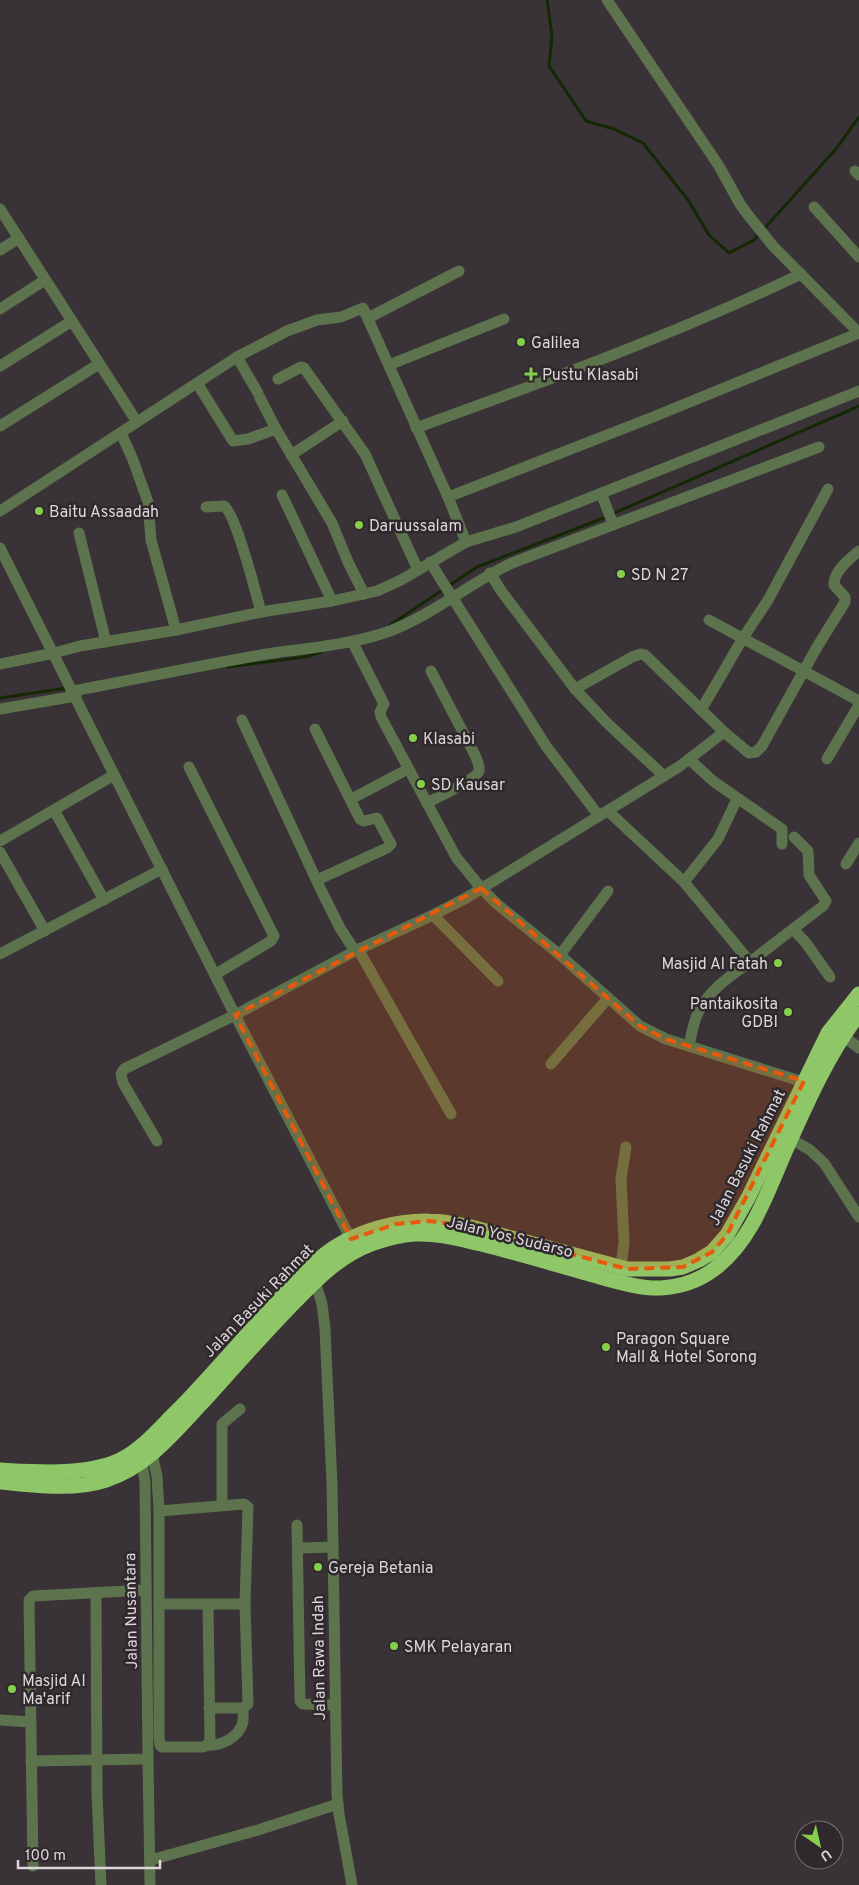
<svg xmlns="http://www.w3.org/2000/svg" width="859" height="1885" viewBox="0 0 859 1885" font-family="Overpass,sans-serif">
  <rect width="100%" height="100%" fill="#393236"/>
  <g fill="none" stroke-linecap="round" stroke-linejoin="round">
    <g stroke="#152804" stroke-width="3">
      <path d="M 547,0 L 552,36 L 549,66 L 586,121 L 614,129 L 643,143 L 688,200 L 709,235 L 729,253 L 754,240 L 836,149 L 859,117"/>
      <path d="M 612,514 L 859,406"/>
      <path d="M 390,625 L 477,567 L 606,517"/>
      <path d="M 227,667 L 305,657 L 321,652"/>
      <path d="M 0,698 L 67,688"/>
    </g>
    <g stroke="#5c734d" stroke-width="11">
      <path d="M 607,0 L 719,166 L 740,204 L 748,215 L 773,246 L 859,333"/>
      <path d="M 855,171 L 859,175"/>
      <path d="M 814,207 L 859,257"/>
      <path d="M 0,209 L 137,422"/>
      <path d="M 0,250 L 19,238"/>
      <path d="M 0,309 L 45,280"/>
      <path d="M 368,318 L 459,271"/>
      <path d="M 237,357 L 258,393"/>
      <path d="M 389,365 L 504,319"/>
      <path d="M 0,366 L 72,321"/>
      <path d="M 278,379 L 301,367 L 304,368 L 365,454 L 418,570"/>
      <path d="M 197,383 L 233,441 L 248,439 L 276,429 L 332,523 L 348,562 L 364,594"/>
      <path d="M 260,398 L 276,429"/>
      <path d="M 0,426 L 99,364"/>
      <path d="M 416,428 C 546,381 676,334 801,274"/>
      <path d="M 121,433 L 133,460 L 148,502 L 151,540 L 176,630"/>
      <path d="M 291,455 L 343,421"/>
      <path d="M 601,493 L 613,524"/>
      <path d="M 282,495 L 332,601"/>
      <path d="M 448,497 L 648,419 L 859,333"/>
      <path d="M 206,507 L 224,506 C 236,514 256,594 261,612"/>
      <path d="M 0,511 L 237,357 L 287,331 L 317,320 L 341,317 L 363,308 L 448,497 L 466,542 L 401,580 L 377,591 L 332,601 L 261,612 L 176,630 L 80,646 L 54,653 L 0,664"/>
      <path d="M 79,533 L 106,642"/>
      <path d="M 466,542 L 516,527 L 859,391"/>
      <path d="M 0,548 L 235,1015 L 351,1239"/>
      <path d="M 430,562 L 546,746 L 599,816"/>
      <path d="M 490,573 L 502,592 L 575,689 L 607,723 L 664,776"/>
      <path d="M 709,620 L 859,701"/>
      <path d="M 352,641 L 384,704 L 380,712 L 381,717 L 427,803"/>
      <path d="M 431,671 L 475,755 C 477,760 480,766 479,771 C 476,780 437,797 427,803 L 456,857 L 481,888 L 497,904 L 560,955 L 640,1026 L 666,1039 L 810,1084"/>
      <path d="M 575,689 L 632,657 L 641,654 L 645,655 L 724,732 L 749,753 L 756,752 L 762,746 L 817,647 L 845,602 L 845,597 L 834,585 C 833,572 849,559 859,551"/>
      <path d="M 73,691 C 138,679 202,665 267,654 C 308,648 351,645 390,631 C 434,614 470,583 512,563 L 819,447"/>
      <path d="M 0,709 L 76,696"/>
      <path d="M 701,710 L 743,638 L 768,600 L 828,489"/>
      <path d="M 242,720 L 321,890 L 340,928 L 355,951"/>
      <path d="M 315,729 L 360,819 L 364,821 L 377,818 L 391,844 L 387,848 L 317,880"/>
      <path d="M 689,759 L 713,781 L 782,829 L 782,844"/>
      <path d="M 827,759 L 859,705"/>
      <path d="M 189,767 L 274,936 L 271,941 L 216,974"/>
      <path d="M 357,796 L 408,769"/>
      <path d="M 54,810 L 104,900"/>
      <path d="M 608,811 L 684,882 L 750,962 L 793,929 L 806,943 L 830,977"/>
      <path d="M 0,841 L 114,775"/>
      <path d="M 0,852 L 45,931"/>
      <path d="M 846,864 L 859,843"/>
      <path d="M 684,882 L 718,839 L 737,799"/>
      <path d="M 433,915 L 498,981"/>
      <path d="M 793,929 L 823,906 L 826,901 L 809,875 L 808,851 L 794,837"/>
      <path d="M 358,949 L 451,1114"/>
      <path d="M 0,954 L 162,869"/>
      <path d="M 560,955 L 608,891"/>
      <path d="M 843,1036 L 859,1048"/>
      <path d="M 689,1046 C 691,1036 693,1025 697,1015 C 707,991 730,976 750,962"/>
      <path d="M 551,1064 L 608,998"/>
      <path d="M 791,1139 L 810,1150 L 824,1163 L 859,1217"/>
      <path d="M 157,1141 L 123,1083 L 121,1074 L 124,1069 L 235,1015 L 355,951 L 433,915 L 466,898 L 680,766 L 724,732"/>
      <path d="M 621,1268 L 624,1242 L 621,1179 L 626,1147"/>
      <path d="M 315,1281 L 322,1304 L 325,1329 L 332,1484 L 337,1795 L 339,1814 L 352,1885"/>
      <path d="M 152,1454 L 157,1476 L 159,1511 L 159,1736 L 160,1745 L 162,1747 L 203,1747 L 206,1746 L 210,1741 L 208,1604"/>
      <path d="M 222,1505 L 222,1424 L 240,1409"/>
      <path d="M 159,1511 L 244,1504 L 248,1507 L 245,1604 L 248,1704 L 243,1708 L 209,1708"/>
      <path d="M 297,1525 L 300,1701 L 303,1704 L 334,1705"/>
      <path d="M 299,1548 L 333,1547"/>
      <path d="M 96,1594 L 97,1794 L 101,1885"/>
      <path d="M 159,1604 L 245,1604"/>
      <path d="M 0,1720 L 31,1722"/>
      <path d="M 208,1745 C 221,1746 237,1738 242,1725 C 244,1720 243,1713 243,1708"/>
      <path d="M 148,1759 L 150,1885"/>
      <path d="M 31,1761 L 148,1759 L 145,1482 L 142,1463"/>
      <path d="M 151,1860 L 258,1830 L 338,1804"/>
      <path d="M 33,1866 L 29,1600 L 33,1596 L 146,1590"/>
    </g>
    <g stroke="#8fc768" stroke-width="15">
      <path d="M 0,1470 C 37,1472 86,1476 120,1460 C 144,1448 161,1426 180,1408 C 210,1377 238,1344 267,1313 C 288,1290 309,1264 335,1247 C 362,1230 398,1220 429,1221 C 443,1221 457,1224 471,1227 L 627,1269 L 670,1269 L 683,1267 L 699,1260 L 712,1252 L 727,1235 L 748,1198 L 828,1033 L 859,994"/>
      <path d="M 0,1482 C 35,1485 72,1491 106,1480 C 146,1467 173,1434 201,1404 C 230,1372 258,1340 288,1309 C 313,1283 337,1257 371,1244 C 385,1239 400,1235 415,1234 C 438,1233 459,1239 481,1244 C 521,1254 560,1266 600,1277 C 619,1282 641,1289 661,1288 C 679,1287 698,1281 713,1270 C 751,1243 767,1193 785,1152 C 805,1107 829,1052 859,1014"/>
    </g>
  </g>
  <path fill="#e8590c" fill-opacity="0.2" stroke="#e8590c" stroke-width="4" stroke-dasharray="10 6" stroke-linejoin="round" d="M 481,888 L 640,1026 L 666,1039 L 804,1081 L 727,1235 L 712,1252 L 683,1267 L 627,1269 L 471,1227 L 430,1221 L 396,1224 L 351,1239 L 235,1015 Z"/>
  <g fill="#86cf4b" stroke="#2f282c" stroke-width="2">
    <circle cx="521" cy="342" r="5"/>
    <path d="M528.5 366.5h5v5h5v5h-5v5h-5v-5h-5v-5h5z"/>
    <circle cx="39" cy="511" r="5"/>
    <circle cx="359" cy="525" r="5"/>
    <circle cx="621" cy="574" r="5"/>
    <circle cx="413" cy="738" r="5"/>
    <circle cx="421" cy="784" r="5"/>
    <circle cx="778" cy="963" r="5"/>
    <circle cx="788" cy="1012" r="5"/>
    <circle cx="606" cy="1347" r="5"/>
    <circle cx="318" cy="1567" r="5"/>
    <circle cx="394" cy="1646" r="5"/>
    <circle cx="12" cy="1689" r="5"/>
  </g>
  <g text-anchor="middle" stroke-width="5" stroke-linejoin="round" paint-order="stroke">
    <g font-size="16" fill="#dcd7da" stroke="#2f282c" text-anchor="start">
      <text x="531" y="348">Galilea</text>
      <text x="542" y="380">Pustu Klasabi</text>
      <text x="49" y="517">Baitu Assaadah</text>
      <text x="369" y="531">Daruussalam</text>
      <text x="631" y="580">SD N 27</text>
      <text x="423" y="744">Klasabi</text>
      <text x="431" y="790">SD Kausar</text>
      <text x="768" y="969" text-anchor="end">Masjid Al Fatah</text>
      <text x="778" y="1009" text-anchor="end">Pantaikosita<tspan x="778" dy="18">GDBI</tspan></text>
      <text x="616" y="1344">Paragon Square<tspan x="616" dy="18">Mall &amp; Hotel Sorong</tspan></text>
      <text x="328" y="1573">Gereja Betania</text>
      <text x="404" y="1652">SMK Pelayaran</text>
      <text x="22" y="1686">Masjid Al<tspan x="22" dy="18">Ma'arif</tspan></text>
    </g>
    <g font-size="16" fill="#dcd7da" stroke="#2f282c">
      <text transform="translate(746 1157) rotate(-63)" y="6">Jalan Basuki Rahmat</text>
      <text transform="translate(510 1236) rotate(14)" y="6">Jalan Yos Sudarso</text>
      <text transform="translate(258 1300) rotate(-46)" y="6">Jalan Basuki Rahmat</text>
      <text transform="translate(130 1611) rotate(-91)" y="6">Jalan Nusantara</text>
      <text transform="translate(318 1658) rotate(-91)" y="6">Jalan Rawa Indah</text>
    </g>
  </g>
  <g transform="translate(819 1845) rotate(146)"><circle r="24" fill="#2f282c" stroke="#746e72"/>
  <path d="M0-4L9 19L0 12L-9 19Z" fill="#86cf4b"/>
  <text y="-8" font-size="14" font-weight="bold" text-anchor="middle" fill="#dcd7da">U</text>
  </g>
  <path d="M18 1860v8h142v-8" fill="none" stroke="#dcd7da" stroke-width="2.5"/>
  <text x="25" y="1860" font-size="15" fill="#dcd7da" stroke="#2f282c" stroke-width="4" paint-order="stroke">100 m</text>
</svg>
